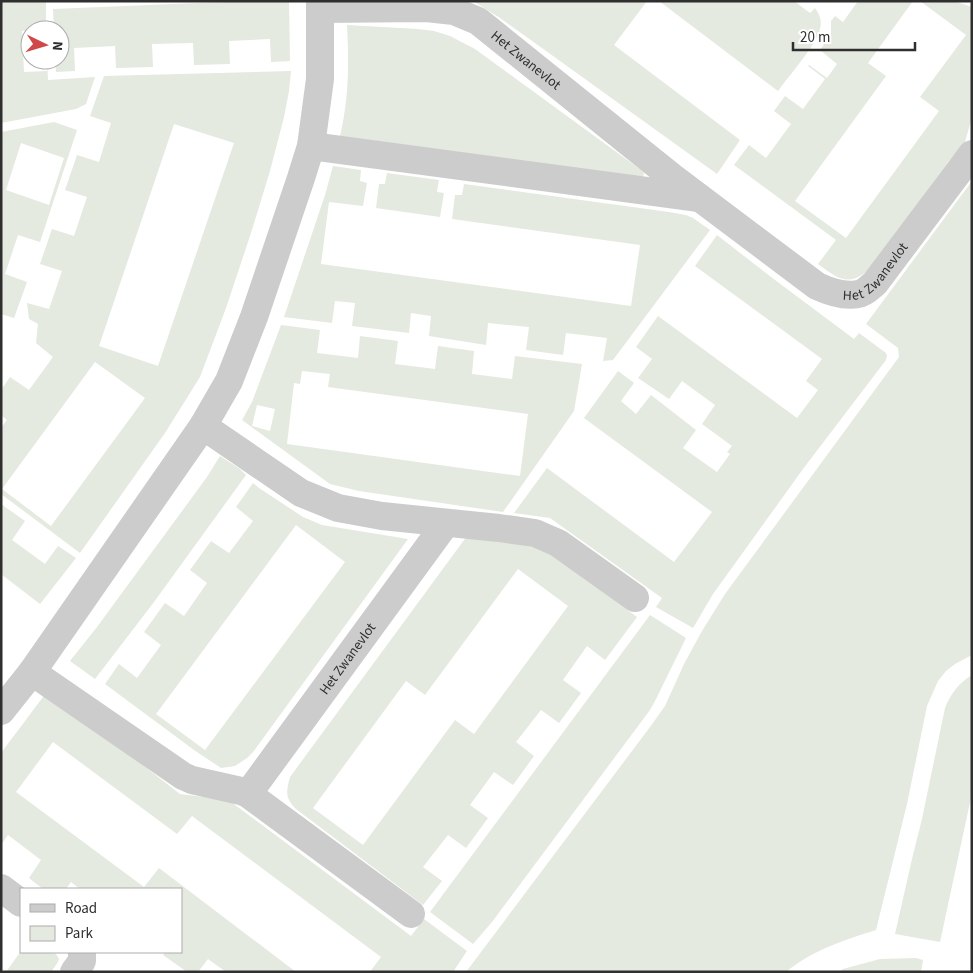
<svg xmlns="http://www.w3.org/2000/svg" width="973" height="973" viewBox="0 0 973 973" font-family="'Source Sans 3',sans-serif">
  <rect width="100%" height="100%" fill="#fff"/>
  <g fill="#e4eadf" fill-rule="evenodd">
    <path d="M 1,1 L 46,1 L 46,30 L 30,30 L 22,31 L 24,72 L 47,71 L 47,60 L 48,80 L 95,77 L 86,104 L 76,109 L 1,123 Z"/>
    <path d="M 246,1 L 289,1 L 290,61 L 271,62 L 270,39 L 229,41 L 230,64 L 194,65 L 193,43 L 152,44 L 153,67 L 116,68 L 115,46 L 74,48 L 75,71 L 56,72 L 55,60 L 60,60 L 60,30 L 54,30 L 53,9 Z"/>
    <path d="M 473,1 L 647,1 L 614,45 L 740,140 L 717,174 L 535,43 L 500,18 Z"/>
    <path d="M 659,1 L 794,1 L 810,13 L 815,8 C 820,15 822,20 820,29 C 817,44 788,77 778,91 Z"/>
    <path d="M 858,1 L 913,1 L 868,63 L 886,76 L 795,201 L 846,238 L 939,111 L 920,97 L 966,35 L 920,1 L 954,1 L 972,7 L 972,117 L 965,142 L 948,162 L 872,266 C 851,288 839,280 818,264 L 836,240 L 734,165 L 749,145 L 766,158 L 791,124 L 774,111 L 785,96 L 803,109 L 825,79 L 808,66 L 809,65 L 827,78 L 837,64 L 820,50 L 831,34 L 831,21 L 835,16 L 843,22 Z"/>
    <path d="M 347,25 L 418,29 L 434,31 L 450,36 L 475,49 L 641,170 L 644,173 L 644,175 L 641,177 L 340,136 C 349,98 349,64 347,25 Z"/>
    <path d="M 291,71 L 289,91 L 284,117 L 270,171 L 251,233 L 226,308 L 200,377 L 165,433 L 80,553 L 1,494 L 1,428 L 7,420 L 1,415 L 1,390 L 10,377 L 29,390 L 53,357 L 36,343 L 38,324 L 29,319 L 27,303 L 49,309 L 62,271 L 40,264 L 52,229 L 74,236 L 87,197 L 65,190 L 77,155 L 99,162 L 111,123 L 90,116 L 104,76 ZM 174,124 L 234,143 L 158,366 L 99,346 ZM 95,362 L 145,398 L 51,526 L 2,489 Z"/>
    <path d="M 54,122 L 77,130 L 40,242 L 18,235 L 5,274 L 27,282 L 14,318 L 1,314 L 1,132 ZM 21,143 L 64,158 L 49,205 L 6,190 Z"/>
    <path d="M 333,166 L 361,170 L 360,181 L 367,183 L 363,206 L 329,202 L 321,264 L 631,306 L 640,245 L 452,219 L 455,195 L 462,195 L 464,184 L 669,212 L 686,215 L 693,218 L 710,230 L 613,360 L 603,361 L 607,338 L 566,333 L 563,355 L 526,350 L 529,327 L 488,323 L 486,345 L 429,336 L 431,316 L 411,313 L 409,333 L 352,326 L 355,303 L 335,301 L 332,323 L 284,317 L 325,195 Z"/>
    <path d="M 387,173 L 439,180 L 437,192 L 444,193 L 440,217 L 376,208 L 379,184 L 385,184 Z"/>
    <path d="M 972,181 L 972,655 L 955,664 L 946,671 L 938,681 L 927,706 L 907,804 L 876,930 C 844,940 813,950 786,972 L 466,972 L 650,727 L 665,706 L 684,664 L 702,631 L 725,594 L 899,357 L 898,348 L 866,324 Z"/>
    <path d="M 717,235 L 775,280 L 854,339 L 859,333 L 886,353 L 887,356 L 886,360 L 803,469 L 713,594 L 693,628 L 656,607 L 662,598 L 550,518 L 514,513 L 547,468 L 674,562 L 712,512 L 584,418 L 618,371 L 634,383 L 621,401 L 636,414 L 651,395 L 696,430 L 683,448 L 717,472 L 730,454 L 727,452 L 732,446 L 702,424 L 715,405 L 682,381 L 669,399 L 638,378 L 652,359 L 636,347 L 658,316 L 797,418 L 818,390 L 806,381 L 822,359 L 695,266 Z"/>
    <path d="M 281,325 L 320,330 L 317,353 L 358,358 L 360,336 L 398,341 L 395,364 L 435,369 L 438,346 L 474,351 L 472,374 L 512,379 L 515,356 L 582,364 L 574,411 L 503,512 L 359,491 L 330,484 L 242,420 L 252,402 ZM 302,371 L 330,374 L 328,387 L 528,414 L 520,476 L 287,444 L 294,383 L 300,384 ZM 257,405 L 275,409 L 270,431 L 252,426 Z"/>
    <path d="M 220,456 L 240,469 L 246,475 L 154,602 L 95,679 L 70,661 L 97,627 L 207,477 Z"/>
    <path d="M 253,483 L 259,488 L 303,517 L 322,525 L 408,539 L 253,752 L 247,758 L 235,766 L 221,768 L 194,750 L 105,684 L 119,664 L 137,678 L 161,645 L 144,632 L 165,603 L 184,616 L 207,583 L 190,570 L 211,541 L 229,553 L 253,521 L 236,507 ZM 296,525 L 345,562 L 205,750 L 156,714 Z"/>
    <path d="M 1,504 L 25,521 L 12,540 L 45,564 L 58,546 L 76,558 L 40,604 L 1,574 Z"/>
    <path d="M 467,536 L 541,547 L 637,617 L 605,660 L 587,646 L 563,680 L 581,693 L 559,723 L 541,710 L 516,742 L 534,756 L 513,785 L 494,772 L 470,805 L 488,818 L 466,848 L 448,835 L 423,867 L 442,881 L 423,905 L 296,809 C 285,798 286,792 290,777 ZM 518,569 L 568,606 L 474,734 L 455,720 L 363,845 L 313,808 L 406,681 L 425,695 Z"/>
    <path d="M 650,615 L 686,638 L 655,701 L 650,710 L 492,922 L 473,944 L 430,912 Z"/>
    <path d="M 972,675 L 972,793 L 940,942 L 895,934 L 912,859 L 922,819 L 945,708 C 951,693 959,683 972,675 Z"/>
    <path d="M 46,693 L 135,759 L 180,794 L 204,797 L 231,802 L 411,936 L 424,919 L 467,951 L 453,972 L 370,972 L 381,957 L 192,816 L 177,834 L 53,742 L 16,792 L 144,887 L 159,868 L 296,972 L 226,972 L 208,959 L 198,972 L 187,972 L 163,955 L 166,952 L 181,952 L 181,889 L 80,889 L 71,882 L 66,889 L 43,889 L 29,878 L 41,860 L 8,835 L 1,845 L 1,753 Z"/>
    <path d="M 21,951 L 53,952 L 56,954 L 59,959 L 58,962 L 51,972 L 6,972 Z"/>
    <path d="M 916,958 L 923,960 L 921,972 L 839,972 L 843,969 L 880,959 Z"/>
  </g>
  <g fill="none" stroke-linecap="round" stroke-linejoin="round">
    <g stroke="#ccc" stroke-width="28">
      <path id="s1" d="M 320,9 L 426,8 L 454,11 L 478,21 L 672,177 L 817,286 C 830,292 844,297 858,294 C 865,293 870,287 875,283 L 972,154"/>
      <path d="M 311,146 L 699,198"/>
      <path d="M 203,426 L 301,493 L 338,508 L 382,516 L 499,528 L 535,533 L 558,543 L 635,598"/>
      <path d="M 32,672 L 183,776 L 192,780 L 241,791 L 248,794 L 411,914"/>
      <path d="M 1,711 L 32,672 L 203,426 L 229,381 L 254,317 L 301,178 L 311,146 L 320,79 L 320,1"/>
      <path id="s2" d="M 248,794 L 446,523"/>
      <path d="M 1,888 L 21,903"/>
      <path d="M 74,972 L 82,961 L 82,952"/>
    </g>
  </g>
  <g text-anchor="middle" stroke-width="5" stroke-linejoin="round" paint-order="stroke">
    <g font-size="14" fill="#2f2f2f" stroke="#fff">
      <text dy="5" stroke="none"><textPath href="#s1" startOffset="222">Het Zwanevlot</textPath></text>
      <text dy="5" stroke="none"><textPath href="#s1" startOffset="660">Het Zwanevlot</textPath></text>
      <text dy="5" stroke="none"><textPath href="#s2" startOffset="168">Het Zwanevlot</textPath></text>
    </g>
  </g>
  <rect width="973" height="973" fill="none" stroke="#2f2f2f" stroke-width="5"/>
  <rect x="20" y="888" width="162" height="65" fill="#ffffff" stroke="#acacac"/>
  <rect x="30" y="904" width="25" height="8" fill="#cccccc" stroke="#acacac"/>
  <text x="65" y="913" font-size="15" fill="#2f2f2f">Road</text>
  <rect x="30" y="926" width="25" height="15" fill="#e4eadf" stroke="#acacac"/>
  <text x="65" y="938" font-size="15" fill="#2f2f2f">Park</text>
  <g transform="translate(45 45) rotate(95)"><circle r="24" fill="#ffffff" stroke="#acacac"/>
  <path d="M0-4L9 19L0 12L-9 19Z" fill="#cf484a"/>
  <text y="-8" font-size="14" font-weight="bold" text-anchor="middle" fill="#2f2f2f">N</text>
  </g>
  <path d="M793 42v8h122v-8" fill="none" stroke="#2f2f2f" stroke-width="2.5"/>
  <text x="800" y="42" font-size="15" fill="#2f2f2f" stroke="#ffffff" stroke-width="4" paint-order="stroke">20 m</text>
</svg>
